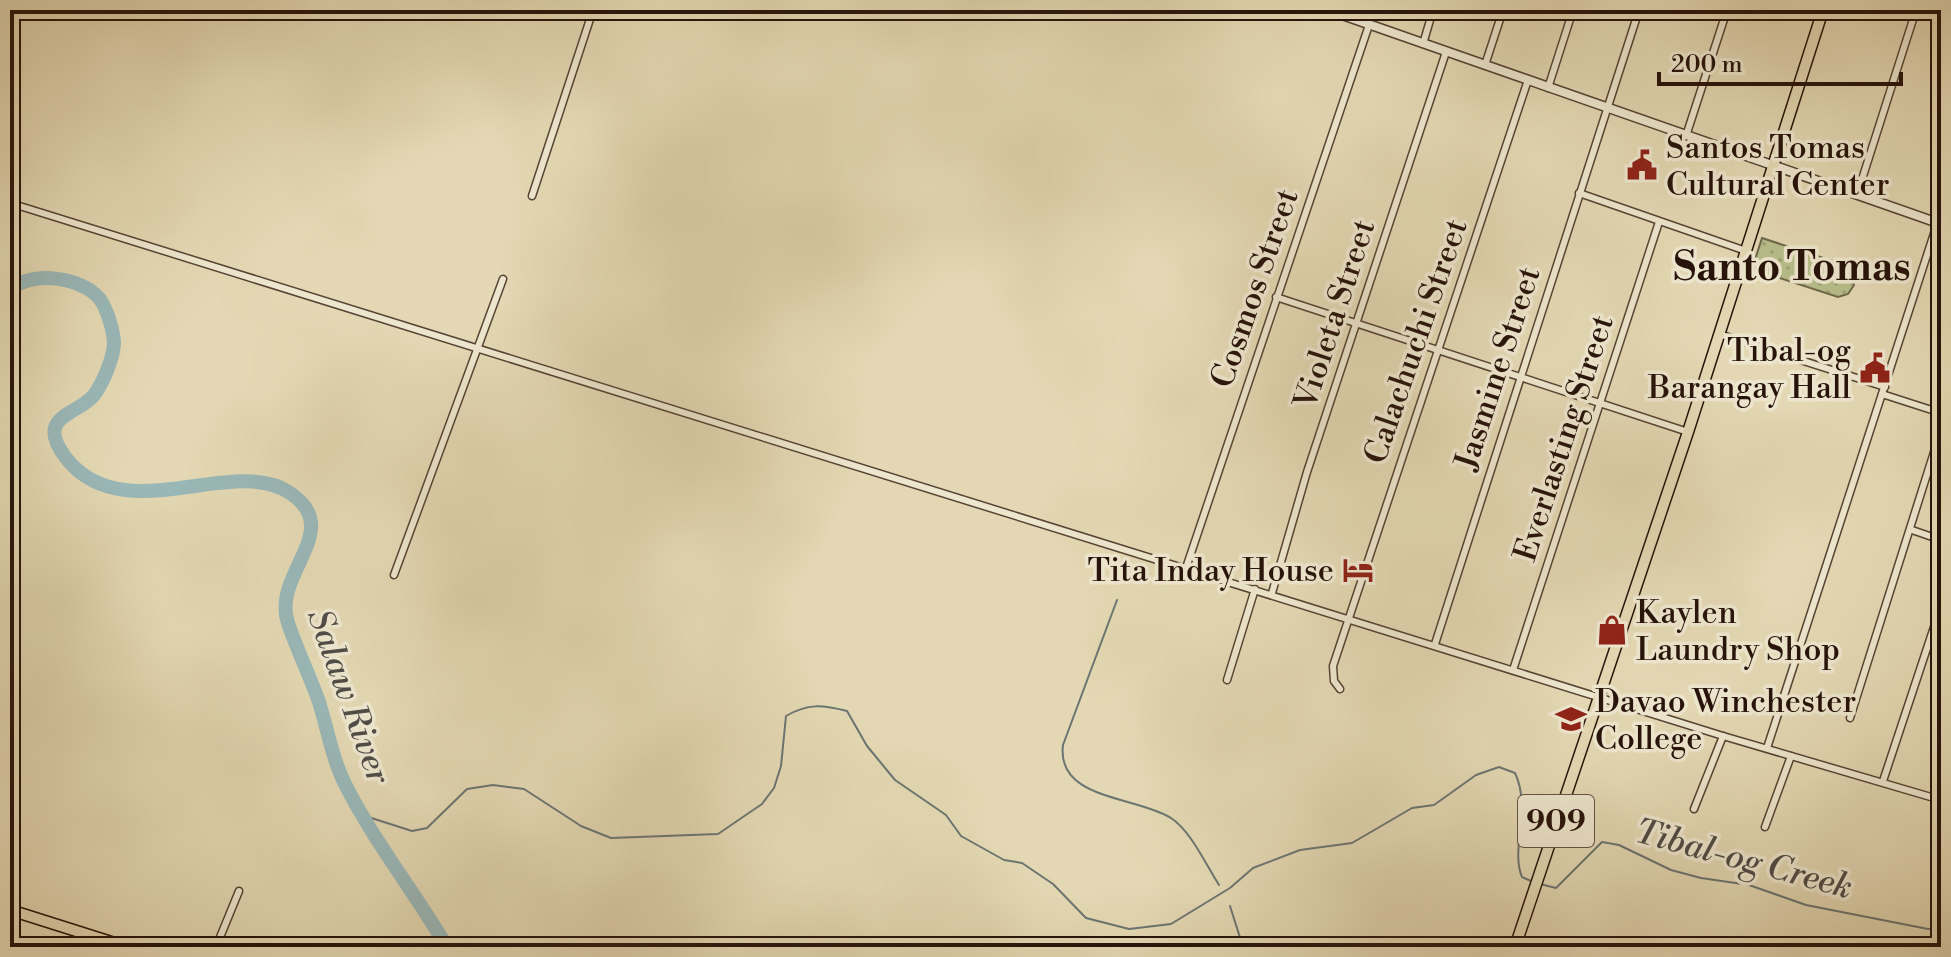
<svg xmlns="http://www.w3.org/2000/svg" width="1951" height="957" viewBox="0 0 1951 957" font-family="'Libre Bodoni',serif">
  <defs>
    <pattern id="park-dots" width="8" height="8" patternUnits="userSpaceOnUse" patternTransform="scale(2)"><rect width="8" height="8" fill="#b6be8a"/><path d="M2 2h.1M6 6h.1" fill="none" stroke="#9ca276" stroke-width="1.8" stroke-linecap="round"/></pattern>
  </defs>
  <rect width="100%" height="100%" fill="#e3d8b3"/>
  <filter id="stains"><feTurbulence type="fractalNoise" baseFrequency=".0025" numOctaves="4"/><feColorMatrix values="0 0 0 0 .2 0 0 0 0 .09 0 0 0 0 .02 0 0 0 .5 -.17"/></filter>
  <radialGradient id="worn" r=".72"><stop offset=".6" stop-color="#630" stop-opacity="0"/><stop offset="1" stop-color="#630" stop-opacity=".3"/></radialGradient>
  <path fill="url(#park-dots)" stroke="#6e684a" stroke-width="2" d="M 1762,238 L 1842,264 L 1851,271 L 1854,285 L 1848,294 L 1838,297 L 1752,269 Z"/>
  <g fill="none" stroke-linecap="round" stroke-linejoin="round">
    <g stroke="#6b7572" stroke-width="2">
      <path d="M 1117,600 L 1063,745 C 1056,800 1136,796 1171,818 C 1191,831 1206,865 1219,885"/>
      <path d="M 362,815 L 412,831 L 427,828 L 467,789 L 493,785 L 524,789 L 581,826 L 611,838 L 718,834 L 762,804 L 774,788 L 781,766 L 786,716 C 808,703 823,705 847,711 L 867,746 L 895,780 L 946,815 L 961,836 L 1004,860 L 1022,863 L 1053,884 L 1086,918 L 1129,929 L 1171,924 L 1230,888 L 1253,868 L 1300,850 L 1352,843 L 1412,808 L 1434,805 L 1476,775 L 1499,767 L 1515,773 C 1532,809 1510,849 1522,877 L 1533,882"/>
      <path d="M 1540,884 L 1556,888 L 1602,842 L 1619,845 L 1671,870 L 1701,878 L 1749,885 L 1806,905 L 1928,929 L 1941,928"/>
      <path d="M 1230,906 L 1243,947"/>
    </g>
    <path stroke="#99b7b7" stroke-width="14" d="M 10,290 C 31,270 81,277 99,298 C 107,308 114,332 114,344 C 113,359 103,383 94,395 C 79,415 33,415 66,458 C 123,531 233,454 290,493 C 346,530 271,574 288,623 C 297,650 310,676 319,702 C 328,731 333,762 347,788 C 376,844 415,893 447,947"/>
    <g stroke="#564434" stroke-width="9">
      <g id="minor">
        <path d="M 1423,44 L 1433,10"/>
        <path d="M 1485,65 L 1503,10"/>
        <path d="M 1548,88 L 1573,10"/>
        <path d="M 1686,136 L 1727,10"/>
        <path d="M 1579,193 L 1746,251"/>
        <path d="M 1857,195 L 1916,10"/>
        <path d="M 532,196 L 593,10"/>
        <path d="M 10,203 L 1723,736 L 1941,800"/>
        <path d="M 1276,297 L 1688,432"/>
        <path d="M 1719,334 L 1885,387"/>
        <path d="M 1882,394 L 1941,413"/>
        <path d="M 1912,530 L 1941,540"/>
        <path d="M 1186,568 L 1369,25"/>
        <path d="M 394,575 L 503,279"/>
        <path d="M 1272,593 L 1307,472 L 1446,52"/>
        <path d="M 1435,644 L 1639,10"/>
        <path d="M 1513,670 L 1659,222"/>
        <path d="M 1227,680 L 1255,589"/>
        <path d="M 1340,689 L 1334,681 L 1333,666 L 1528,80"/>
        <path d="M 1850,718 L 1941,430"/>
        <path d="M 1767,748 L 1941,212"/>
        <path d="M 1883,781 L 1941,606"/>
        <path d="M 1694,809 L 1723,736"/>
        <path d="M 1765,827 L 1791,756"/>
        <path d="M 216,947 L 239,891"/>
      </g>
    </g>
    <g stroke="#564434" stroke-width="11">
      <path id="tertiary" d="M 1328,10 L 1941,224"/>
    </g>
    <g stroke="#27130a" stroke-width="13">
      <g id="primary">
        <path d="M 10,910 L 127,947"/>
        <path d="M 1515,947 L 1688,432 L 1823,10"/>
      </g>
    </g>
    <use href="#minor" stroke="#ede6ce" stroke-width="6"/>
    <use href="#tertiary" stroke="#ede6ce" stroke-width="8"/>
    <use href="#primary" stroke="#e3d8b3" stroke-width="10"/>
  </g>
  <defs>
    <g id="civic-bare" transform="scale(2.4)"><path d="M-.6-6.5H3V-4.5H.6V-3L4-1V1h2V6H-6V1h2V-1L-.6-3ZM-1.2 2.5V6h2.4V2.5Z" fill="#8f2418" stroke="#ede6ce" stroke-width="2.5" paint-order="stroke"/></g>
    <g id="hotel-bare" transform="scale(2.4)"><path d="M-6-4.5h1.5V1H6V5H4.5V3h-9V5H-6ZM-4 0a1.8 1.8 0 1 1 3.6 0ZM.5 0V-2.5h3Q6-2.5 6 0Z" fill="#8f2418" stroke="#ede6ce" stroke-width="2.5" paint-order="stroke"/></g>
    <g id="shop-bare" transform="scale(2.4)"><path d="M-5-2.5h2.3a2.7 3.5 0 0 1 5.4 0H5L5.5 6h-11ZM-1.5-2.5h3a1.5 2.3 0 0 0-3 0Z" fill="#8f2418" stroke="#ede6ce" stroke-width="2.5" paint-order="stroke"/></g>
    <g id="university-bare" transform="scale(2.4)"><path d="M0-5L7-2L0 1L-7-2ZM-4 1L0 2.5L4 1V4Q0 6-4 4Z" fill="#8f2418" stroke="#ede6ce" stroke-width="2.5" paint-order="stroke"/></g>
  </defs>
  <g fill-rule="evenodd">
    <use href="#civic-bare" x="1642" y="165"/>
    <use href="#civic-bare" x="1875" y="368"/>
    <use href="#hotel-bare" x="1358" y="570"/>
    <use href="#shop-bare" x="1612" y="630"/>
    <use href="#university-bare" x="1571" y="719"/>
  </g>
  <g text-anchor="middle" stroke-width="7" stroke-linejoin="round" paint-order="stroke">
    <rect fill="#ede6ce" stroke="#625245" stroke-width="2" x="1518" y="795" width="76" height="52" rx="6"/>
    <g font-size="30" font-weight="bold" fill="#27130a">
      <text x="1556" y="831">909</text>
    </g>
    <g font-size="32" fill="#27130a" stroke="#ede6ce" text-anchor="start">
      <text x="1666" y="158">Santos Tomas<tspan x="1666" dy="37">Cultural Center</tspan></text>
      <text x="1851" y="361" text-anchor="end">Tibal-og<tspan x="1851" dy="37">Barangay Hall</tspan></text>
      <text x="1334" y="581" text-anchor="end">Tita Inday House</text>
      <text x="1636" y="623">Kaylen<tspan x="1636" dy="37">Laundry Shop</tspan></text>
      <text x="1595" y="712">Davao Winchester<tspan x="1595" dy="37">College</tspan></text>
    </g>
    <g font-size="32" fill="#27130a" stroke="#ede6ce">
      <text transform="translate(1254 288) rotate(-71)" y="11">Cosmos Street</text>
      <text transform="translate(1334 314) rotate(-72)" y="11">Violeta Street</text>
      <text transform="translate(1415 341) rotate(-71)" y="11">Calachuchi Street</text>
      <text transform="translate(1497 368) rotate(-72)" y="11">Jasmine Street</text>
      <text transform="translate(1563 438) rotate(-72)" y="11">Everlasting Street</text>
    </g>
    <g font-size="34" font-style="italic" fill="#4f4c47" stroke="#ede6ce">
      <text transform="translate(350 696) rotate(70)" y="12">Salaw River</text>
      <text transform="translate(1744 858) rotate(15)" y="12">Tibal-og Creek</text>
    </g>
    <g font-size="40" font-weight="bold" fill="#27130a" stroke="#ede6ce">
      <text x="1792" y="280">Santo Tomas</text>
    </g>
  </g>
  <rect width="1951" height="957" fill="none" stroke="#e3d8b3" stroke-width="40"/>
  <rect x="12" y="12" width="1927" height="933" fill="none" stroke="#27130a" stroke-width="4"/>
  <rect x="20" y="20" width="1911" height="917" fill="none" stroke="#27130a" stroke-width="2"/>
  <path d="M1659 72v12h242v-12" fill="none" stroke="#27130a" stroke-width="4"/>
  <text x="1671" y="72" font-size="24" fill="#27130a" stroke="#ede6ce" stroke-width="6" paint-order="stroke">200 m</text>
  <rect width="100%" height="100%" filter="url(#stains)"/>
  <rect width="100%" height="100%" fill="url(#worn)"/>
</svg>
